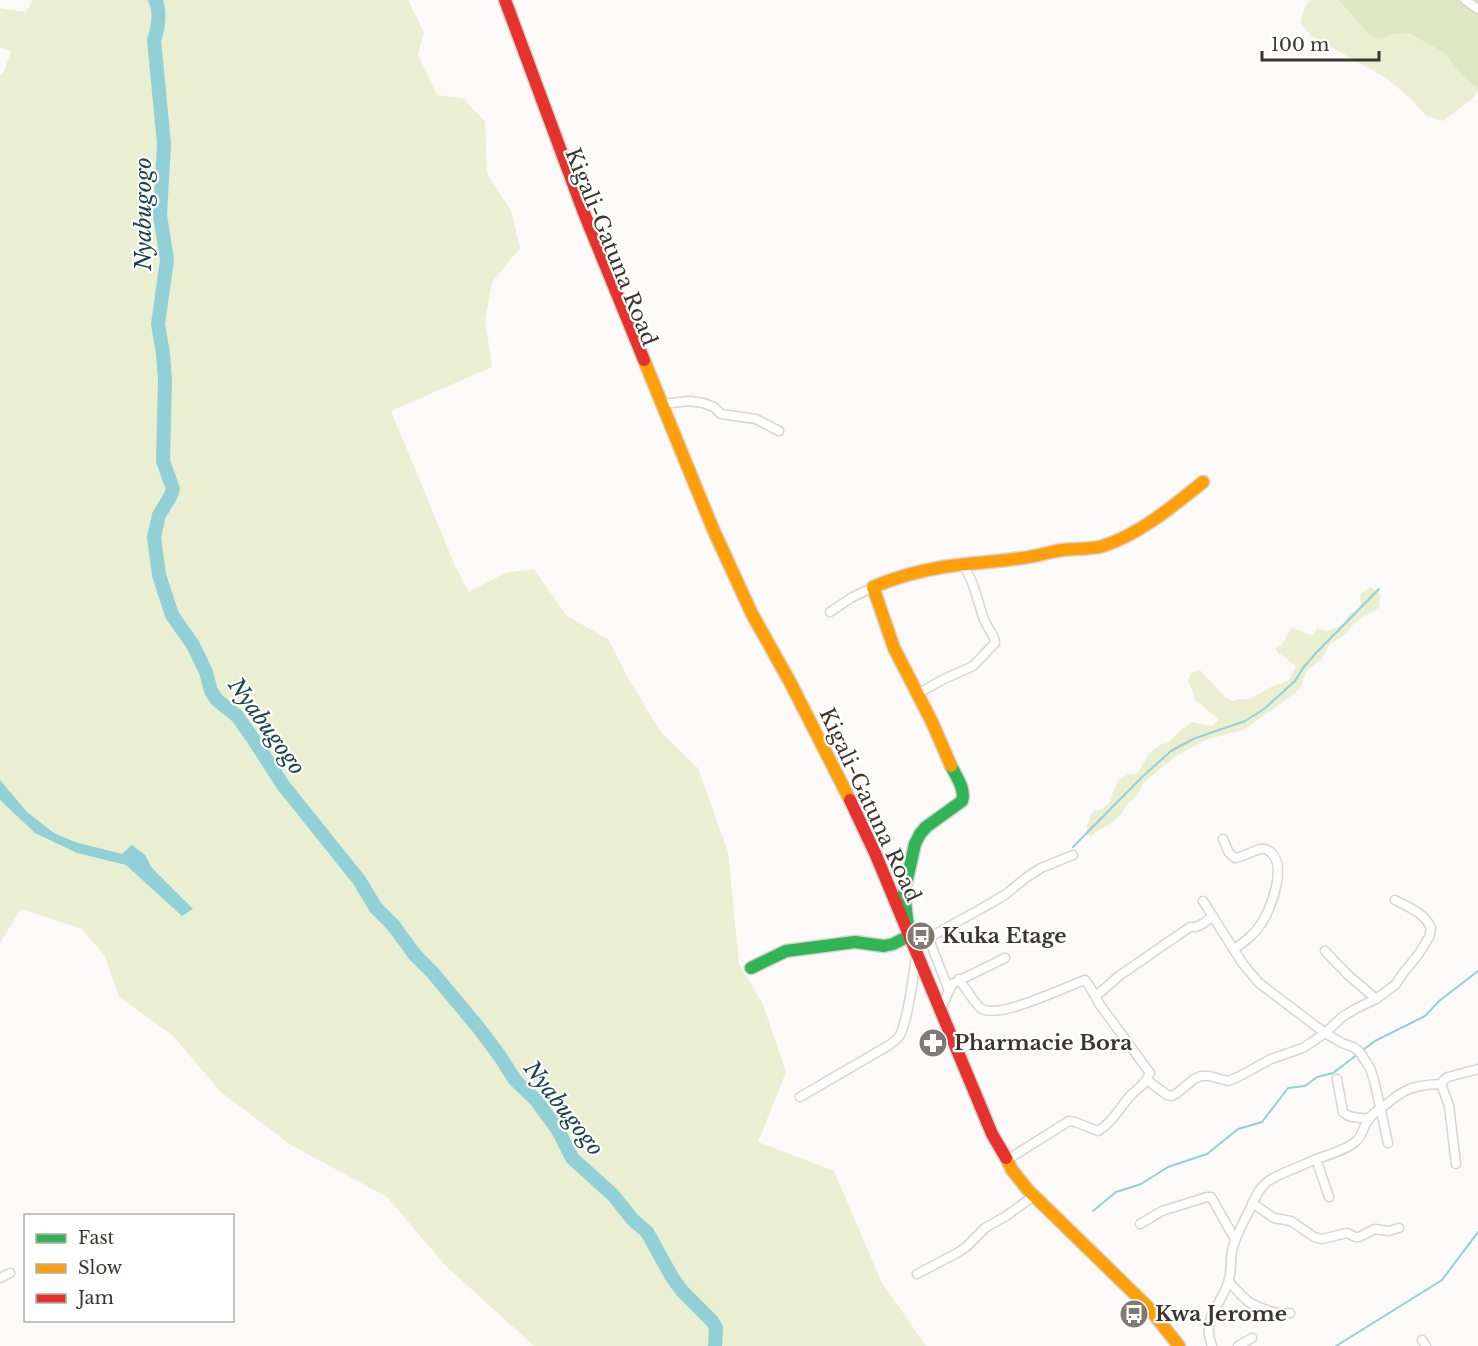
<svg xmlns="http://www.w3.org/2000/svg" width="1478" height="1346" viewBox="0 0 1478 1346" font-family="'Libre Baskerville',serif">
  <rect width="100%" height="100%" fill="#fcfaf8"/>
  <g fill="#e9efd0">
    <path d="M 33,0 L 408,0 L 424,32 L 418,55 L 437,95 L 463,98 L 485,122 L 487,173 L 511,211 L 520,248 L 492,282 L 485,321 L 492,367 L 391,411 L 456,568 L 469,592 L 505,573 L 534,569 L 567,616 L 608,639 L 631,683 L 661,732 L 698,768 L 728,852 L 739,964 L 763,1004 L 786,1072 L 758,1142 L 834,1171 L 881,1281 L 926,1346 L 534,1346 L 445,1265 L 387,1197 L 291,1145 L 221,1092 L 172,1035 L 119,997 L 105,956 L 82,929 L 21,909 L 0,943 L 0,76 L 3,73 L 11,52 L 0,47 L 0,8 L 26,12 Z"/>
    <path d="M 1311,0 L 1338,0 L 1354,18 L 1378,39 L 1390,35 L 1409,33 L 1446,54 L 1459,72 L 1478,89 L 1473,98 L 1443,121 L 1427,116 L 1410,98 L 1386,78 L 1310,35 L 1300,22 L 1306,5 Z"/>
    <path d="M 1371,587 L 1379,593 L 1380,601 L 1379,608 L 1360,618 L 1352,626 L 1348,632 L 1329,645 L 1322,659 L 1306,671 L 1300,689 L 1295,693 L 1244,730 L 1208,739 L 1176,756 L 1143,783 L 1137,796 L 1128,804 L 1118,818 L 1109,825 L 1095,832 L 1092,836 L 1086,835 C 1085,830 1090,816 1093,811 C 1096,810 1100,810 1103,808 C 1112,803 1114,790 1117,781 L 1128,774 L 1135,774 L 1138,772 L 1150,752 L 1162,744 L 1168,743 L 1181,730 L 1192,722 L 1211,726 L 1218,721 L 1217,718 L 1194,699 L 1194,694 L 1188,681 C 1189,675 1193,671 1200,670 L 1226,698 L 1233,701 L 1239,699 L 1250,699 L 1271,687 L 1289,680 L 1296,666 L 1276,651 L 1276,648 L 1282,644 L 1292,627 L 1308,634 L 1313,635 L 1317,628 L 1326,631 L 1338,627 L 1346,622 C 1350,603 1364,619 1360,594 Z"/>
  </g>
  <path fill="#dee6c2" d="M 1338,0 L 1478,0 L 1478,89 L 1459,72 L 1446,54 L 1409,33 L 1390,35 L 1378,39 L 1369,34 Z"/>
  <path fill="#92d0d8" d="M 0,780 L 27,812 L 54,833 L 75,842 L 122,854 L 132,845 L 145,855 L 152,868 L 193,909 L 182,916 L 126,865 L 77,853 L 35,833 L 0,800 Z"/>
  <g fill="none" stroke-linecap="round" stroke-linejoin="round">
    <g stroke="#92d0d8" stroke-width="2">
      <path d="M 1073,847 L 1141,778 L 1171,751 L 1193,739 L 1245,721 L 1264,709 L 1295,681 L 1303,668 L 1316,653 L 1379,589"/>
      <path d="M 1363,1050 L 1375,1041 L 1425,1016 L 1439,1001 L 1478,971"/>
      <path d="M 1093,1211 L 1116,1192 L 1141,1184 L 1168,1167 L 1207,1154 L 1238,1129 L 1262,1122 L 1288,1088 L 1305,1086 L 1317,1077 L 1333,1073 L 1358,1054"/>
      <path d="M 1336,1346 L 1442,1280 L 1478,1232"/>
    </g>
    <path stroke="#92d0d8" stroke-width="14" d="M 155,0 C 161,10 158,30 154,40 L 164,144 L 160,215 L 167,260 L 158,324 L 163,354 L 165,380 L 163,461 L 173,489 L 170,497 L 159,515 L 154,537 L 159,575 L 172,615 L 193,645 L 206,672 L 211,691 L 217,700 L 237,716 L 252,737 L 283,785 L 359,880 L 376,908 L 393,925 L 415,955 L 432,972 L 478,1027 L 499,1055 L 515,1080 L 536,1100 L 558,1130 L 572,1158 L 613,1195 L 633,1220 L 647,1232 L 672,1277 L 682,1291 L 712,1321 L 716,1328 L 715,1346"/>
    <g stroke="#d8d4cf" stroke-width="11">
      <g id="street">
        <path d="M 1465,0 L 1478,9"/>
        <path d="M 662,404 L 690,401 L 703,403 L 714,407 L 721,414 L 756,419 L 779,431"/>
        <path d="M 830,612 L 851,598 L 873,587"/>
        <path d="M 917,694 L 944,679 L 973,666 L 995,643 C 995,635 988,629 985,622 C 977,602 975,581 962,564"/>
        <path d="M 1223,839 L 1229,853 L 1235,858 C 1245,857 1258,847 1265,849 C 1291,858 1271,910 1261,924 C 1254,935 1244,942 1234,949"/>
        <path d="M 1203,901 L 1243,964 L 1259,983 L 1325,1033 L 1342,1043 L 1353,1047 L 1359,1051 L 1370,1068 L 1374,1080 L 1388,1143"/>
        <path d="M 1325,951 L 1347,974 L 1376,999"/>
        <path d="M 959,979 C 964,986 977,1007 982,1009 C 1000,1019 1065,987 1085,980 L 1090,987 L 1100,1005 L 1150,1073 C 1146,1083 1139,1088 1131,1095 C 1120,1107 1113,1122 1098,1131 L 1075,1122 L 1069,1121 L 1007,1160"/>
        <path d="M 949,991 L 930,942 L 930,937 L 993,902 L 1006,894 L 1027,877 L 1041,868 L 1073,855"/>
        <path d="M 1096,996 L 1119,976 L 1171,940 L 1190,927 L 1196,927 L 1204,923 L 1213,916"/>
        <path d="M 940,1011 L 952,984 L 1005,958"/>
        <path d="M 1337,1079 L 1343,1112 C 1350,1119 1359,1117 1369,1119"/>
        <path d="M 1147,1080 L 1167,1095 L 1172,1096 L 1176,1094 L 1194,1079 L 1201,1076 L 1209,1076 L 1228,1081 L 1238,1077 L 1271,1059 L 1303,1048 L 1325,1033 L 1342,1017 L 1357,1008 L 1376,999 L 1395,985 L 1404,972 L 1418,955 L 1429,937 L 1431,928 C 1425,913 1408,907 1395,900"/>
        <path d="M 1441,1084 L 1449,1106 L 1456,1164"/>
        <path d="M 800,1097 L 886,1047 C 891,1044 897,1040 900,1035 C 909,1016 913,977 916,956"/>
        <path d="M 1316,1159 L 1329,1197"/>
        <path d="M 1252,1203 L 1274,1218 L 1291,1221 L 1314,1237 L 1322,1239 L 1347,1233 L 1355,1237 L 1359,1237 L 1375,1229 L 1389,1231 L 1399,1228"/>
        <path d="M 1140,1224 L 1162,1211 L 1207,1197 L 1211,1197 L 1235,1239"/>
        <path d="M 917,1274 L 957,1253 L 966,1247 L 985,1228 L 1006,1216 L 1034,1196"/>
        <path d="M 0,1278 L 10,1273"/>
        <path d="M 1229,1282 C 1235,1288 1242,1297 1249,1302 C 1259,1308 1279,1316 1290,1313"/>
        <path d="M 1422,1340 L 1426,1346"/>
        <path d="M 1212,1346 C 1201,1318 1220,1307 1228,1283 C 1232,1272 1230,1261 1232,1251 C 1235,1237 1242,1225 1248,1213 C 1254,1202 1257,1190 1267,1182 C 1278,1174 1292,1170 1305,1164 C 1320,1156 1342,1153 1355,1142 C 1363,1136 1363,1126 1369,1119 C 1372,1114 1378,1110 1383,1107 C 1404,1089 1412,1085 1441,1084 L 1444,1080 L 1448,1077 L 1478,1069"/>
        <path d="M 1238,1346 L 1252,1338"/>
      </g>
    </g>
    <g stroke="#d8d4cf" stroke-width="15">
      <path id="fast" d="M 751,968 L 786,951 L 855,942 L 884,946 L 893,944 L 909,936 L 904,893 L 915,844 L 920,834 L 926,827 L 962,801 C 966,790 956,776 951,766"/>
    </g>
    <g stroke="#d8d4cf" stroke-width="15">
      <g id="slow">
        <path d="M 644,360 L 713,529 L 752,614 L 790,682 L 850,800"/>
        <path d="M 951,766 L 932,722 L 894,648 L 873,587 C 896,577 919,571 943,567 C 969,563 995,562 1021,558 C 1035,557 1048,552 1062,550 C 1075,548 1089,550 1103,546 C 1140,534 1173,506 1203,482"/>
        <path d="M 1006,1158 L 1012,1170 L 1028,1190 L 1148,1307 L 1179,1346"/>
      </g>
    </g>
    <g stroke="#d8d4cf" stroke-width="15">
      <g id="jam">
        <path d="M 505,0 L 584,213 L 644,360"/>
        <path d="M 850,800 L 875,853 L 992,1134 L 1006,1158"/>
      </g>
    </g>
    <use href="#street" stroke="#fffefe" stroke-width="8"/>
    <use href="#fast" stroke="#30b455" stroke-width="12"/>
    <use href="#slow" stroke="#ff9f0a" stroke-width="12"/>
    <use href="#jam" stroke="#e5322d" stroke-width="12"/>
  </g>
  <defs>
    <g id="bus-disc" transform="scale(1.5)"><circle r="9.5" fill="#7f7b74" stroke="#fff"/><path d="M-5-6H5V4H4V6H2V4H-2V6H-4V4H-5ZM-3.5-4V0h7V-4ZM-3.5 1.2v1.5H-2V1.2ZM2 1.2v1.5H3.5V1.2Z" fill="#fff"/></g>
    <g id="pharmacy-disc" transform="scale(1.5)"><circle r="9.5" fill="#7f7b74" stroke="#fff"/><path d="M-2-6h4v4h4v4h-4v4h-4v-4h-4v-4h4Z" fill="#fff"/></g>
  </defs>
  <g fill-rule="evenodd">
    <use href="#bus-disc" x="921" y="936"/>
    <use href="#pharmacy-disc" x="933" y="1043"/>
    <use href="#bus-disc" x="1134" y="1314"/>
  </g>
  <g text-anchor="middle" stroke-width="4.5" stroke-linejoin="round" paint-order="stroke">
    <g font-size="21" fill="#3b362d" stroke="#fff">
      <text transform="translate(611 247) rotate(68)" y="7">Kigali-Gatuna Road</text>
      <text transform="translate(870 805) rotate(65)" y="7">Kigali-Gatuna Road</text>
    </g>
    <g font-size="21" font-weight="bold" fill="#3b362d" stroke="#fff" text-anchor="start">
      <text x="942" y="943">Kuka Etage</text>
      <text x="954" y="1050">Pharmacie Bora</text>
      <text x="1155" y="1321">Kwa Jerome</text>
    </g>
    <g font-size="22" font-style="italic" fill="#1c454b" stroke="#fff">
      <text transform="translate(143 214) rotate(-90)" y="8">Nyabugogo</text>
      <text transform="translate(267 726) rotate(54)" y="8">Nyabugogo</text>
      <text transform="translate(564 1108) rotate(52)" y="8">Nyabugogo</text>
    </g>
  </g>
  <rect x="24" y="1214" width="210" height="108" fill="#ffffff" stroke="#b1afab" stroke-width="1.5"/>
  <rect x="36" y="1234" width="30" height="9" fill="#30b455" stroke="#b1afab" stroke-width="1.5"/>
  <text x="78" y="1244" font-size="18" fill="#3b362d">Fast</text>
  <rect x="36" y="1264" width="30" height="9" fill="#ff9f0a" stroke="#b1afab" stroke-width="1.5"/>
  <text x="78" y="1274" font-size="18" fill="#3b362d">Slow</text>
  <rect x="36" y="1294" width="30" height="9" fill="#e5322d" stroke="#b1afab" stroke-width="1.5"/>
  <text x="78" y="1304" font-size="18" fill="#3b362d">Jam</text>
  <path d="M1262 51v9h117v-9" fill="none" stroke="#3b362d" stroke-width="3"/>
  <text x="1271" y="51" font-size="18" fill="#3b362d" stroke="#ffffff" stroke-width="4.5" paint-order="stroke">100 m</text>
</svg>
